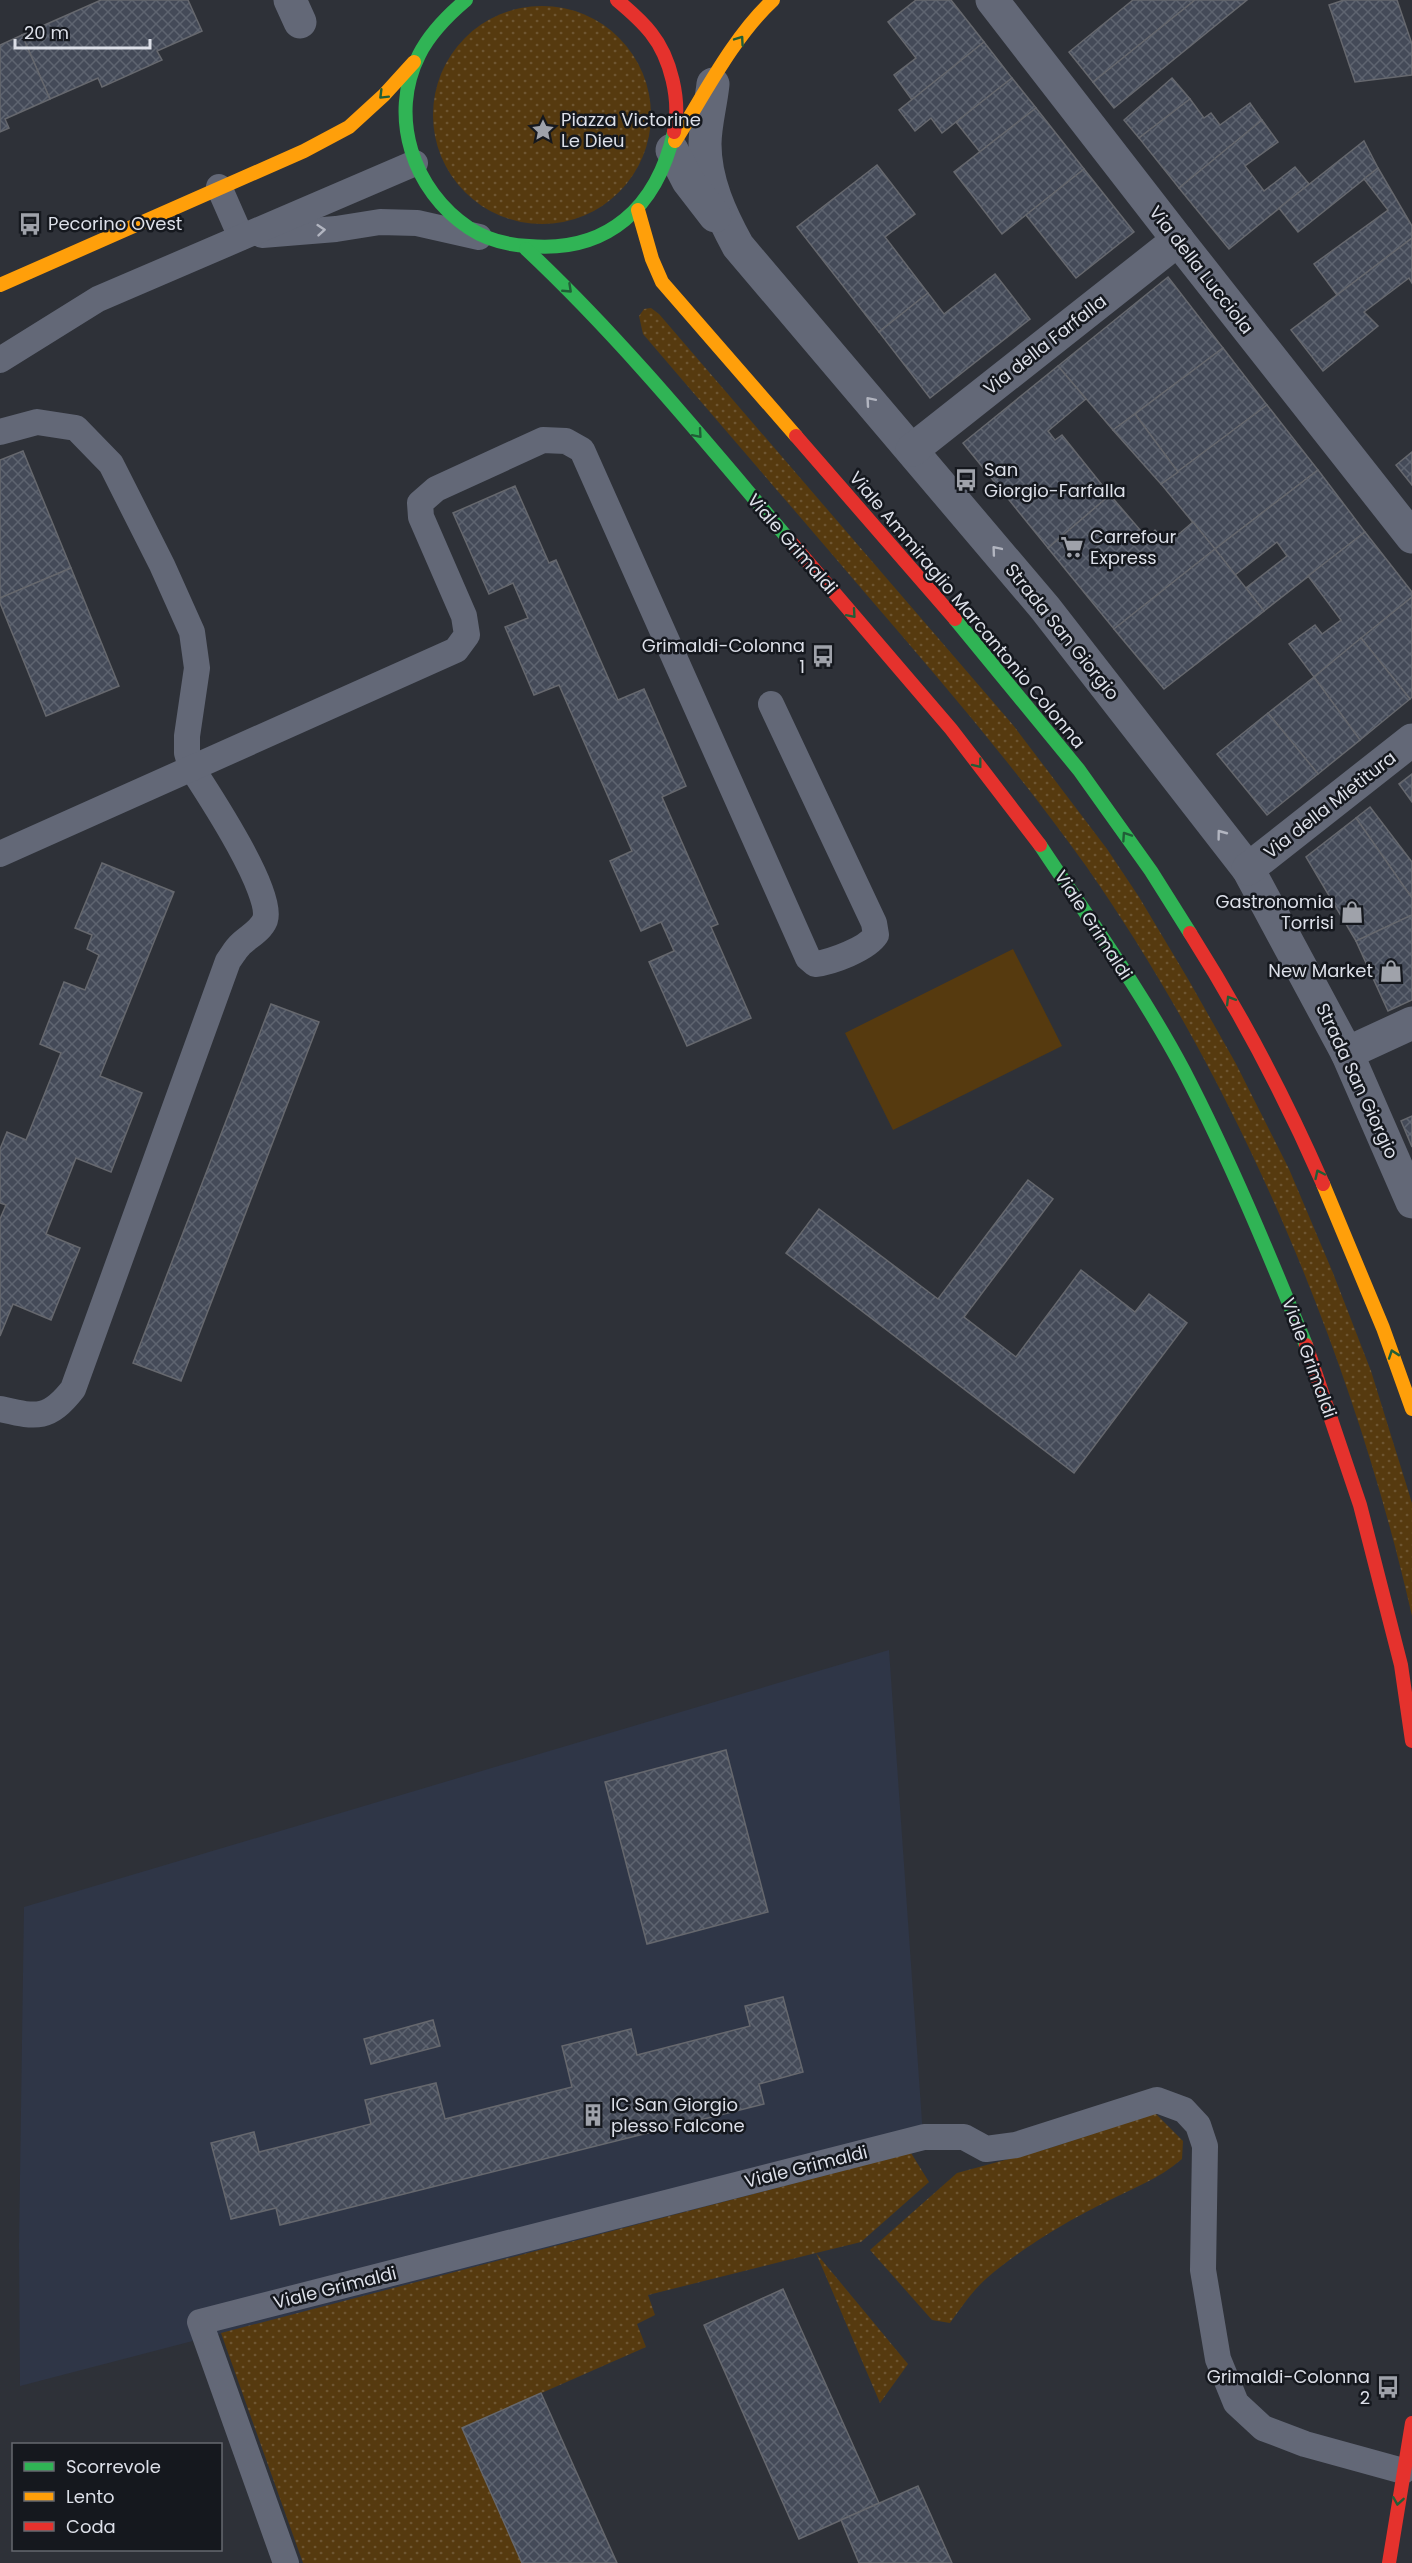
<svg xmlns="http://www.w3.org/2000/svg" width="1412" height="2563" viewBox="0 0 1412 2563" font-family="Poppins,sans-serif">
  <defs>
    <pattern id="grass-dots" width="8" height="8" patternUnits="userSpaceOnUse" patternTransform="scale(1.5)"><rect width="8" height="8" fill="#563a0f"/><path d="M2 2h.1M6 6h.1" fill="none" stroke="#6e5632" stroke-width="1.8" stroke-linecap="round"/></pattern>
    <pattern id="building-cross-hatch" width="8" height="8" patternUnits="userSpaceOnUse" patternTransform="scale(1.5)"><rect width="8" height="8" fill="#444a58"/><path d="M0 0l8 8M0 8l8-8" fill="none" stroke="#5e6470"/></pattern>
  </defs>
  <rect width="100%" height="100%" fill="#2e3138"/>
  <path fill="#2f3647" d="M 889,1650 L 924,2150 L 20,2386 L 19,2245 L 24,1907 Z"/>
  <g fill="url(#grass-dots)">
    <circle cx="542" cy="115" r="109"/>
    <path d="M 651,308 L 659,314 L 1013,725 L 1107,849 L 1139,897 L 1188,979 L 1235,1062 L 1289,1169 L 1333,1273 L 1371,1371 L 1412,1503 L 1412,1616 C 1353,1356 1239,1085 1086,866 C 1018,771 942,682 866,594 C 792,507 717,421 643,334 L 639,316 L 644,309 Z"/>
    <path d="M 1155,2113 L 1183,2141 L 1182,2159 C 1159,2179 1133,2188 1106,2202 C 1068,2220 1003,2259 975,2290 C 966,2300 958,2312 950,2323 L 932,2320 L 870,2250 L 957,2173 L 1050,2148 Z"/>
    <path d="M 911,2153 L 929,2182 L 861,2242 L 816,2253 L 908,2364 L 880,2403 L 816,2253 L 648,2295 L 655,2315 L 637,2324 L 646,2347 L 462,2428 L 522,2563 L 303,2563 L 221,2333 Z"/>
  </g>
  <path fill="#563a0f" d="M 1013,949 L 1062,1046 L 893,1130 L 845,1033 Z"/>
  <g fill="url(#building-cross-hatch)" stroke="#66686e" stroke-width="1.5">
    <path d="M 101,0 L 188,0 L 202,31 L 157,51 L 162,60 L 102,87 L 98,78 L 50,99 L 22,35 Z"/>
    <path d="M 916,0 L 951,0 L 984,42 L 912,100 L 894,75 L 916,58 L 888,22 Z"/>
    <path d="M 1133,0 L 1195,0 L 1093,82 L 1069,52 Z"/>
    <path d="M 1195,0 L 1247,0 L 1114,108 L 1093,82 Z"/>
    <path d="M 1344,0 L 1397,0 L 1412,44 L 1412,75 L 1355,82 L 1329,5 Z"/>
    <path d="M 22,35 L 50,99 L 5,119 L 9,128 L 0,132 L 0,45 Z"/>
    <path d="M 984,42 L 1012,78 L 942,133 L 931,118 L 915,131 L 899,110 Z"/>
    <path d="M 1012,78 L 1036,108 L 980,152 L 956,122 Z"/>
    <path d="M 1172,78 L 1190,99 L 1139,138 L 1124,120 Z"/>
    <path d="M 1190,99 L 1204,118 L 1211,113 L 1220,125 L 1250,103 L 1262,120 L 1179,188 L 1139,138 Z"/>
    <path d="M 1036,108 L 1084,169 L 1002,234 L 954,172 Z"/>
    <path d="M 1262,120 L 1278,142 L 1245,166 L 1264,191 L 1295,167 L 1309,184 L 1229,249 L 1179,188 Z"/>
    <path d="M 1364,141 L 1378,168 L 1298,232 L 1279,208 Z"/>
    <path d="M 877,165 L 915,214 L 885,237 L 928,293 L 879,332 L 797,227 Z"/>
    <path d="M 1378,168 L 1412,226 L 1412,238 L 1337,295 L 1314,264 L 1388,210 L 1364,179 Z"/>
    <path d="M 1084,169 L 1134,232 L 1076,278 L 1026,215 Z"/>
    <path d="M 1412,238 L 1412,283 L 1409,278 L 1364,312 L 1378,326 L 1323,371 L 1291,330 Z"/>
    <path d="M 995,274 L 1030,319 L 930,398 L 879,332 L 928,293 L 944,314 Z"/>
    <path d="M 1168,277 L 1223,348 L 1113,430 L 1058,366 Z"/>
    <path d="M 1223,348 L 1267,405 L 1178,472 L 1135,414 Z"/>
    <path d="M 1058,366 L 1086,399 L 1048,431 L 1055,440 L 1062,435 L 1110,495 L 1048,548 L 963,443 Z"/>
    <path d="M 1267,405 L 1318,470 L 1215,549 L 1161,484 Z"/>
    <path d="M 1135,414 L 1178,472 L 1161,484 L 1113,430 Z"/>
    <path d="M 23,451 L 71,568 L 0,598 L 0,460 Z"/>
    <path d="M 1412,452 L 1412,485 L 1396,465 Z"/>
    <path d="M 1318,470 L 1365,532 L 1264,611 L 1246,588 L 1287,556 L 1277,542 L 1235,575 L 1215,549 Z"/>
    <path d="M 515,486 L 549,563 L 556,560 L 618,700 L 644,689 L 686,786 L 662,797 L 718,924 L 711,927 L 751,1018 L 687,1046 L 649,962 L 674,951 L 661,922 L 641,931 L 610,861 L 632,851 L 559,685 L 534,695 L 505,627 L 528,618 L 513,583 L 489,594 L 453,513 Z"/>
    <path d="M 1110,495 L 1147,538 L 1155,530 L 1167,544 L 1193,522 L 1215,549 L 1114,629 L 1048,548 Z"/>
    <path d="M 1365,532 L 1412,592 L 1412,597 L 1314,677 L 1289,644 L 1315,625 L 1322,634 L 1341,620 L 1308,576 Z"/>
    <path d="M 1215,549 L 1264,611 L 1164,689 L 1114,629 Z"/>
    <path d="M 71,568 L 119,686 L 46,716 L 0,603 L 0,598 Z"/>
    <path d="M 1412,597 L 1412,697 L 1410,699 L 1361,638 Z"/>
    <path d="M 1361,638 L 1410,699 L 1360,740 L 1314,677 Z"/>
    <path d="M 1314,677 L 1360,740 L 1318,774 L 1268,713 Z"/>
    <path d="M 1268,713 L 1318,774 L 1267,815 L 1217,754 Z"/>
    <path d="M 1412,774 L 1412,802 L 1399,784 Z"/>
    <path d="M 1370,807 L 1412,862 L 1412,898 L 1356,818 Z"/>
    <path d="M 1356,818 L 1412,898 L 1412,915 L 1356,941 L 1306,857 Z"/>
    <path d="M 102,863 L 174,892 L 100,1076 L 142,1093 L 111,1172 L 76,1158 L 46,1234 L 80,1248 L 51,1320 L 13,1304 L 0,1336 L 0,1219 L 6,1205 L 0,1203 L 0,1149 L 7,1132 L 26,1140 L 61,1053 L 40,1044 L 64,982 L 85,990 L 99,955 L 87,949 L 92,935 L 75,928 Z"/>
    <path d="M 1412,915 L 1412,1000 L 1388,1011 L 1356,941 Z"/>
    <path d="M 271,1004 L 319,1022 L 181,1381 L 133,1363 Z"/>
    <path d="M 1412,1116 L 1412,1147 L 1401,1121 Z"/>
    <path d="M 1028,1180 L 1053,1199 L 964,1317 L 1016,1357 L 1081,1270 L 1135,1312 L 1149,1294 L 1187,1323 L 1074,1473 L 786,1253 L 819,1209 L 938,1299 Z"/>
    <path d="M 726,1750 L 768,1912 L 647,1944 L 605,1782 Z"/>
    <path d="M 783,1997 L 803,2072 L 759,2084 L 764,2104 L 280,2225 L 276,2208 L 231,2219 L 211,2143 L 254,2132 L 259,2152 L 371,2124 L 365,2100 L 436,2083 L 445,2119 L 572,2087 L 562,2046 L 631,2029 L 637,2055 L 750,2026 L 745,2006 Z"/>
    <path d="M 433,2020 L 440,2046 L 371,2064 L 364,2039 Z"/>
    <path d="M 783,2289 L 879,2503 L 799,2539 L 704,2325 Z"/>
    <path d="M 541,2393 L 617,2563 L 522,2563 L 462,2428 Z"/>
    <path d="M 918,2486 L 952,2563 L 859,2563 L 841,2520 Z"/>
  </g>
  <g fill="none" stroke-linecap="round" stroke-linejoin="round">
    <g stroke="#636877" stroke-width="26">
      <path d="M 219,187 L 241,237"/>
      <path d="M 262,235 L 336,229 L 380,222 L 417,223 L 479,237"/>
      <path d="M 0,360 L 98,299 L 415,163"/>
      <path d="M 0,432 L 37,422 L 76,428 L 111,464 L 162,565 L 192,632 L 197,668 L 187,736 L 187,753 L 191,767 C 208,793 274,893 265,920 C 260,932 247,937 239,946 C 235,950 232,956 228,961 L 73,1389 C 48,1421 36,1417 0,1409"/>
      <path d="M 0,854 L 456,650 L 467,635 L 464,616 L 421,517 L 420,503 L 436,489 L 543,440 L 566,441 L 582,450 L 808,958 L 815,964 C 832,962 867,949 876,935 L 874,923 L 771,704"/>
      <path d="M 286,2563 L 200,2322 L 924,2137 L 964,2137 L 986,2149 L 1016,2145 L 1157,2100 L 1184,2110 L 1198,2125 L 1205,2146 L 1203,2270 L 1218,2359 L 1236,2403 L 1263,2428 L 1305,2444 L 1403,2471"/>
    </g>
    <g stroke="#636877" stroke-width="33">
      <path d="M 290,0 L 300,22"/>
      <path d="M 992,0 L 1178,240 L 1412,537"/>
      <path d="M 713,84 C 711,104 705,125 705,144 C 705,181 721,215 738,246 L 1045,608 L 1248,869 L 1347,1053 L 1412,1202"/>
      <path d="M 672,150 L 688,181 L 715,216"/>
      <path d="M 912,450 L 1178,240"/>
      <path d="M 1248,869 L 1412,740"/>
      <path d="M 1347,1053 L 1412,1023"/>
    </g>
    <g stroke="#30b455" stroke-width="14">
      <path d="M 466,0 C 447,16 430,33 419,55 C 388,116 413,191 469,228 C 487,240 508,245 529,246 C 608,253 657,207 674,132"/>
      <path d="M 526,249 C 622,339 705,441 790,541"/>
      <path d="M 955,619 L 1079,770 L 1151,871 L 1190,933"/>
      <path d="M 1040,845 C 1089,919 1142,992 1184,1071 C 1230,1160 1268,1252 1306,1345"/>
    </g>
    <g stroke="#ff9f0a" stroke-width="14">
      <path d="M 675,141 C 704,95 733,37 773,0"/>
      <path d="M 638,210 L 652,259 L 662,282 L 796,436"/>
      <path d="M 0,285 L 304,151 L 349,127 L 384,95 L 414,62"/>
      <path d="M 1323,1184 L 1383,1328 L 1412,1409"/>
    </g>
    <g stroke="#e5322d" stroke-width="14">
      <path d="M 617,0 C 629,10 641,20 651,33 C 671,58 681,101 674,132"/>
      <path d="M 796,436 L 955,619"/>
      <path d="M 790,541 L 951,729 L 1040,845"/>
      <path d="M 1190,933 C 1240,1012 1285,1097 1323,1184"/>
      <path d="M 1306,1345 L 1360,1505 L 1401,1665 L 1412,1741"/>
      <path d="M 1389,2563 L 1412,2423"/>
    </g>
  </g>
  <defs><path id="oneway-chevron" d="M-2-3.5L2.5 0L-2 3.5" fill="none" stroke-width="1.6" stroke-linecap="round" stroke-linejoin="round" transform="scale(1.5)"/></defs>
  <g stroke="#215e37">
    <use href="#oneway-chevron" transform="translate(740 40) rotate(-55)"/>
    <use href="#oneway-chevron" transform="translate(383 95) rotate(135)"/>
    <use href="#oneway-chevron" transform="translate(568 289) rotate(43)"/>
    <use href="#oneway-chevron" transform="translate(698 434) rotate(49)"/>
    <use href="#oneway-chevron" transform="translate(852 614) rotate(49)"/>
    <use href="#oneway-chevron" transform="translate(978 764) rotate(52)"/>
    <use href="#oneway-chevron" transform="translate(1126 836) rotate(-124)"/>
    <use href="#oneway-chevron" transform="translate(1230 1000) rotate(-121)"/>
    <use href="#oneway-chevron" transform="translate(1319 1174) rotate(-115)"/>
    <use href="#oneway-chevron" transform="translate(1393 1354) rotate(-109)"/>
    <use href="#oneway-chevron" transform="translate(1398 2501) rotate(99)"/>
  </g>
  <g stroke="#b2b5c0">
    <use href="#oneway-chevron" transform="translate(321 230) rotate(-5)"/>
    <use href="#oneway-chevron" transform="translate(870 401) rotate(-131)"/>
    <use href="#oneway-chevron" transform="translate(996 550) rotate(-130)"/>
    <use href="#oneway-chevron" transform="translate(1221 834) rotate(-127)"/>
  </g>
  <defs>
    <g id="sight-bare" transform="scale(1.8)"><path d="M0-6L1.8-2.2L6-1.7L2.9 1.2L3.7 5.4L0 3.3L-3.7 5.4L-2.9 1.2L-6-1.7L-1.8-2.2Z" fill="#9fa2aa" stroke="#15181e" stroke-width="2.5" paint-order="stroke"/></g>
    <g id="bus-bare" transform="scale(1.8)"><path d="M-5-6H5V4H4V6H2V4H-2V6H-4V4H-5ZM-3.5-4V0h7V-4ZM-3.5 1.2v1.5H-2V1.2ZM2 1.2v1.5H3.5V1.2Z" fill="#9fa2aa" stroke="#15181e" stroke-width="2.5" paint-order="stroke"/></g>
    <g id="supermarket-bare" transform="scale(1.8)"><path d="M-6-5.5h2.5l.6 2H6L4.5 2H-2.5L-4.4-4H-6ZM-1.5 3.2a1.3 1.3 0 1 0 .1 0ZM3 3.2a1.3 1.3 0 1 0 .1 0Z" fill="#9fa2aa" stroke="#15181e" stroke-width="2.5" paint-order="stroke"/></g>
    <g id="shop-bare" transform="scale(1.8)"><path d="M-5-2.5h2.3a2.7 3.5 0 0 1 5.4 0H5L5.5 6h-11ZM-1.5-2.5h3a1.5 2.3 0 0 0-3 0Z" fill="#9fa2aa" stroke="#15181e" stroke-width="2.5" paint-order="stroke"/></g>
    <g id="building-bare" transform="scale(1.8)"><path d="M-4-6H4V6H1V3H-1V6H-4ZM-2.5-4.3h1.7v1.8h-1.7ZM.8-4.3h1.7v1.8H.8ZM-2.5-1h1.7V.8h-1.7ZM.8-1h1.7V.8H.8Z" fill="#9fa2aa" stroke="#15181e" stroke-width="2.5" paint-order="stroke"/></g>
  </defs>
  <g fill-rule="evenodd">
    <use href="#sight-bare" x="543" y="130"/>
    <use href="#bus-bare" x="30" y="224"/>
    <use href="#bus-bare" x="966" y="480"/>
    <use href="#supermarket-bare" x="1072" y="547"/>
    <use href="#bus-bare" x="823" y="656"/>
    <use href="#shop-bare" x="1352" y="912"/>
    <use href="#shop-bare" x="1391" y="971"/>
    <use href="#building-bare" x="593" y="2115"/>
    <use href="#bus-bare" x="1388" y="2387"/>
  </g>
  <g text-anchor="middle" stroke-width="5" stroke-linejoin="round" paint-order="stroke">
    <g font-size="18" fill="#dcdfe8" stroke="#15181e" text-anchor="start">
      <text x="561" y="126">Piazza Victorine<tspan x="561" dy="21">Le Dieu</tspan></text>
      <text x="48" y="230">Pecorino Ovest</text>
      <text x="984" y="476">San<tspan x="984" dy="21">Giorgio-Farfalla</tspan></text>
      <text x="1090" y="543">Carrefour<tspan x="1090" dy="21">Express</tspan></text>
      <text x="805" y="652" text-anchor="end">Grimaldi-Colonna<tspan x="805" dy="21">1</tspan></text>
      <text x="1334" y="908" text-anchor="end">Gastronomia<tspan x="1334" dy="21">Torrisi</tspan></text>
      <text x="1373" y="977" text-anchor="end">New Market</text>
      <text x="611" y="2111">IC San Giorgio<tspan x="611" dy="21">plesso Falcone</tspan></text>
      <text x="1370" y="2383" text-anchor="end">Grimaldi-Colonna<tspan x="1370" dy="21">2</tspan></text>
    </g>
    <g font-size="18" fill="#dcdfe8" stroke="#15181e">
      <text transform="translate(1201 270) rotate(52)" y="6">Via della Lucciola</text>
      <text transform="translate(1045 345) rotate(-38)" y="6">Via della Farfalla</text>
      <text transform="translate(792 544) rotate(49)" y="6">Viale Grimaldi</text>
      <text transform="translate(967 610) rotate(50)" y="6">Viale Ammiraglio Marcantonio Colonna</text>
      <text transform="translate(1062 632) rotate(51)" y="6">Strada San Giorgio</text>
      <text transform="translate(1330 805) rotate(-38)" y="6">Via della Mietitura</text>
      <text transform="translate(1093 925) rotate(57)" y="6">Viale Grimaldi</text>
      <text transform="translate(1357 1081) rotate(65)" y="6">Strada San Giorgio</text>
      <text transform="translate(1309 1358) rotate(70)" y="6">Viale Grimaldi</text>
      <text transform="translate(806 2167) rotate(-14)" y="6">Viale Grimaldi</text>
      <text transform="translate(335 2288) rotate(-14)" y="6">Viale Grimaldi</text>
    </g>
  </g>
  <rect x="12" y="2443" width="210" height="108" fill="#15181e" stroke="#65686f" stroke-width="1.5"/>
  <rect x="24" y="2462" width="30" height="9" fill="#30b455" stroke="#65686f" stroke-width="1.5"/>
  <text x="66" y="2473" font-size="18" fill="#dcdfe8">Scorrevole</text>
  <rect x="24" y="2492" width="30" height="9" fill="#ff9f0a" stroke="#65686f" stroke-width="1.5"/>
  <text x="66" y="2503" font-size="18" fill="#dcdfe8">Lento</text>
  <rect x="24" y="2522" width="30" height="9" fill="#e5322d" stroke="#65686f" stroke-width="1.5"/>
  <text x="66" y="2533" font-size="18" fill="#dcdfe8">Coda</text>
  <path d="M15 39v9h135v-9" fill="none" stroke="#dcdfe8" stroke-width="3"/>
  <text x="24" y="39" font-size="18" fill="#dcdfe8" stroke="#15181e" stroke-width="4.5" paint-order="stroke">20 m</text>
</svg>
